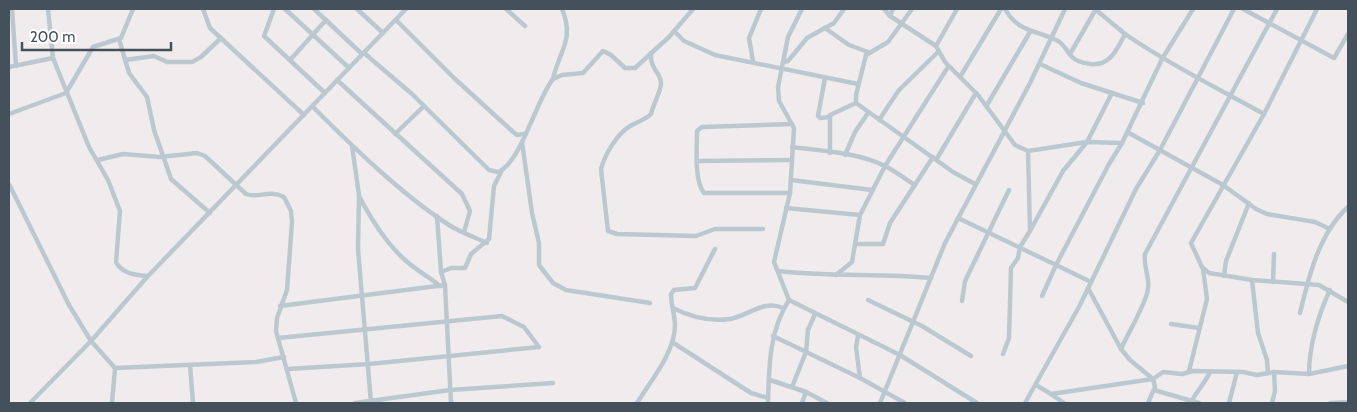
<svg xmlns="http://www.w3.org/2000/svg" width="1357" height="412" viewBox="0 0 1357 412" font-family="Cabin,sans-serif">
  <rect width="100%" height="100%" fill="#f0eced"/>
  <g fill="none" stroke-linecap="round" stroke-linejoin="round">
    <g stroke="#bcc8d0" stroke-width="4.5">
      <path d="M 12,9 L 16,66"/>
      <path d="M 48,9 L 53,58 L 89,147 L 108,180 L 120,211 L 116,262 C 122,274 136,275 148,276"/>
      <path d="M 203,9 L 210,28 L 304,115"/>
      <path d="M 274,9 L 264,36 L 325,93"/>
      <path d="M 285,9 L 348,67"/>
      <path d="M 314,9 L 362,54"/>
      <path d="M 357,9 L 383,33"/>
      <path d="M 506,9 L 525,26"/>
      <path d="M 802,9 L 788,37 L 778,87 L 779,101 L 794,128 L 790,193 L 774,262 L 789,300 L 900,355 L 977,403"/>
      <path d="M 884,9 L 890,16 L 936,46 L 945,62 L 978,95 L 1015,145 L 1028,151 L 1087,142 L 1122,143 L 1162,59 L 1193,9"/>
      <path d="M 912,9 L 888,42 L 866,55 L 856,95 L 856,103 L 953,172 L 975,184"/>
      <path d="M 1005,9 C 1018,32 1035,30 1056,40 C 1064,43 1067,52 1072,57 C 1077,62 1084,63 1090,64 C 1110,67 1117,49 1125,34 C 1169,64 1217,88 1264,114"/>
      <path d="M 1095,9 L 1125,34"/>
      <path d="M 1243,9 L 1334,58 L 1348,34"/>
      <path d="M 1317,9 L 1264,114 L 1191,243 L 1202,267 L 1209,273 L 1252,280 L 1319,285 L 1348,302"/>
      <path d="M 890,16 L 893,9"/>
      <path d="M 396,20 L 454,78 L 512,131 L 517,135 L 524,134"/>
      <path d="M 825,28 L 849,45 L 868,52"/>
      <path d="M 674,31 L 684,41 L 715,55 L 858,84"/>
      <path d="M 119,39 L 129,73 L 147,97 L 154,130 L 169,173 L 171,179 L 210,213"/>
      <path d="M 936,46 L 957,9"/>
      <path d="M 364,53 L 412,94 L 489,170 L 498,172 C 521,163 536,100 553,79 L 562,75 L 583,73 L 603,51 L 611,55 L 625,68 L 635,68 L 669,37 L 693,9"/>
      <path d="M 651,53 C 650,70 660,71 661,83 C 661,92 653,104 651,114 C 645,120 637,122 630,126 C 617,134 605,154 601,169 L 608,231 L 617,234 L 696,236 L 715,229 L 763,229"/>
      <path d="M 1070,54 L 1096,9"/>
      <path d="M 291,59 L 326,20"/>
      <path d="M 125,60 L 154,56 L 167,62 L 192,62 L 201,57 L 221,38"/>
      <path d="M 753,61 L 749,38 L 761,9"/>
      <path d="M 783,62 L 788,61 L 807,38 L 834,23 L 844,9"/>
      <path d="M 1040,64 L 1081,83 L 1143,103"/>
      <path d="M 9,67 L 53,58"/>
      <path d="M 960,77 L 1001,9"/>
      <path d="M 825,78 L 818,116 L 820,118 L 830,117"/>
      <path d="M 553,79 C 559,51 575,40 562,9"/>
      <path d="M 337,80 L 462,194 L 470,211 L 464,232"/>
      <path d="M 987,105 L 1030,32"/>
      <path d="M 313,107 C 352,146 401,194 449,225 C 460,232 474,237 487,243"/>
      <path d="M 9,114 L 66,93 L 93,47 L 121,38 L 133,9"/>
      <path d="M 879,120 L 899,90 L 938,52"/>
      <path d="M 1129,133 L 1223,185 L 1256,209 L 1267,214 L 1315,222 L 1330,229"/>
      <path d="M 395,134 L 424,106"/>
      <path d="M 522,142 L 532,213 L 539,243 L 539,265 L 553,283 L 566,290 L 650,303"/>
      <path d="M 352,146 L 359,195 L 358,249 L 371,403"/>
      <path d="M 792,147 C 822,151 857,152 885,166 C 895,171 905,179 915,185"/>
      <path d="M 830,153 L 830,115 L 856,103"/>
      <path d="M 845,155 L 855,132 L 868,113"/>
      <path d="M 98,160 L 123,154 L 160,157 L 197,153 L 205,156 L 246,194 C 259,199 268,189 284,197 L 291,211 L 292,222 L 287,290 L 277,318 L 276,331 L 296,403"/>
      <path d="M 936,160 L 976,93"/>
      <path d="M 697,161 L 791,160"/>
      <path d="M 791,180 L 872,190"/>
      <path d="M 9,184 L 69,305 L 91,341 L 115,368 L 256,362 L 284,357"/>
      <path d="M 790,193 L 704,193 C 694,181 697,147 697,131 L 702,127 L 792,124"/>
      <path d="M 359,196 C 371,219 386,243 405,260 C 416,270 429,277 440,286"/>
      <path d="M 786,208 L 860,215"/>
      <path d="M 958,218 L 1056,265 L 1042,296"/>
      <path d="M 1031,229 L 1063,171 L 1087,142 L 1112,93"/>
      <path d="M 855,244 L 883,244 L 890,223 L 933,157"/>
      <path d="M 778,271 C 829,277 880,273 931,278"/>
      <path d="M 441,272 L 451,268 L 465,268 L 471,254 L 489,239 L 494,186 L 501,172"/>
      <path d="M 836,275 L 852,262 L 860,215 L 885,166 L 948,67"/>
      <path d="M 1224,276 L 1226,261 L 1249,203"/>
      <path d="M 1252,280 L 1258,333 L 1267,360 L 1268,373"/>
      <path d="M 1091,282 L 1056,265 L 1109,164 L 1122,143"/>
      <path d="M 1273,282 L 1274,254"/>
      <path d="M 445,285 L 451,403"/>
      <path d="M 1088,288 L 1121,349 L 1130,360 L 1153,379 L 1155,387 L 1148,403"/>
      <path d="M 868,300 L 922,326 L 971,356"/>
      <path d="M 962,301 L 965,281 L 1009,190"/>
      <path d="M 280,306 L 445,285 L 441,272 L 437,216"/>
      <path d="M 673,308 C 691,317 710,322 730,319 C 748,316 764,299 783,308"/>
      <path d="M 1300,313 C 1309,276 1319,233 1348,207"/>
      <path d="M 1171,324 L 1199,328"/>
      <path d="M 773,336 L 860,378 L 905,403"/>
      <path d="M 858,336 L 856,347 L 860,378"/>
      <path d="M 278,338 L 502,316 L 524,327 L 539,347 L 369,364 L 288,369"/>
      <path d="M 672,342 L 751,393 L 768,398"/>
      <path d="M 1121,349 C 1128,333 1146,304 1148,289 C 1150,277 1143,266 1145,254 L 1277,9"/>
      <path d="M 1003,354 L 1009,338 L 1011,268 L 1018,258 L 1020,247 L 1030,231 L 1028,151"/>
      <path d="M 190,365 L 193,403"/>
      <path d="M 1189,371 L 1207,299 L 1203,269"/>
      <path d="M 1309,374 C 1309,347 1318,315 1330,290"/>
      <path d="M 770,380 L 806,392 L 827,403"/>
      <path d="M 1036,385 L 1051,394 L 1153,379 L 1163,372 L 1182,374 L 1193,371 L 1243,372 L 1257,375 L 1274,372 L 1309,374 L 1348,366"/>
      <path d="M 792,387 L 806,352 L 808,330 L 815,314"/>
      <path d="M 1154,390 L 1199,403"/>
      <path d="M 1051,394 L 1064,403"/>
      <path d="M 1191,402 C 1197,391 1205,383 1210,372"/>
      <path d="M 30,403 L 91,341 L 148,276 L 406,9"/>
      <path d="M 112,403 L 115,368"/>
      <path d="M 355,403 L 450,390 L 553,383"/>
      <path d="M 637,403 C 651,380 674,354 675,326 C 675,315 671,305 671,294 L 674,290 L 695,288 L 715,249"/>
      <path d="M 768,403 C 769,367 769,331 789,300"/>
      <path d="M 802,403 L 806,392"/>
      <path d="M 880,403 L 945,243 L 1030,83 L 1065,9"/>
      <path d="M 1025,403 L 1080,305 L 1136,189 L 1160,150 L 1234,9"/>
      <path d="M 1229,403 L 1237,372"/>
      <path d="M 1272,403 L 1275,391 L 1274,372"/>
      <path d="M 1330,403 L 1348,402"/>
    </g>
  </g>
  <rect width="1357" height="412" fill="none" stroke="#44515b" stroke-width="20"/>
  <path d="M22 42v8h149v-8" fill="none" stroke="#44515b" stroke-width="2.5"/>
  <text x="30" y="42" font-size="15" fill="#44515b" stroke="#ffffff" stroke-width="4" paint-order="stroke">200 m</text>
</svg>
